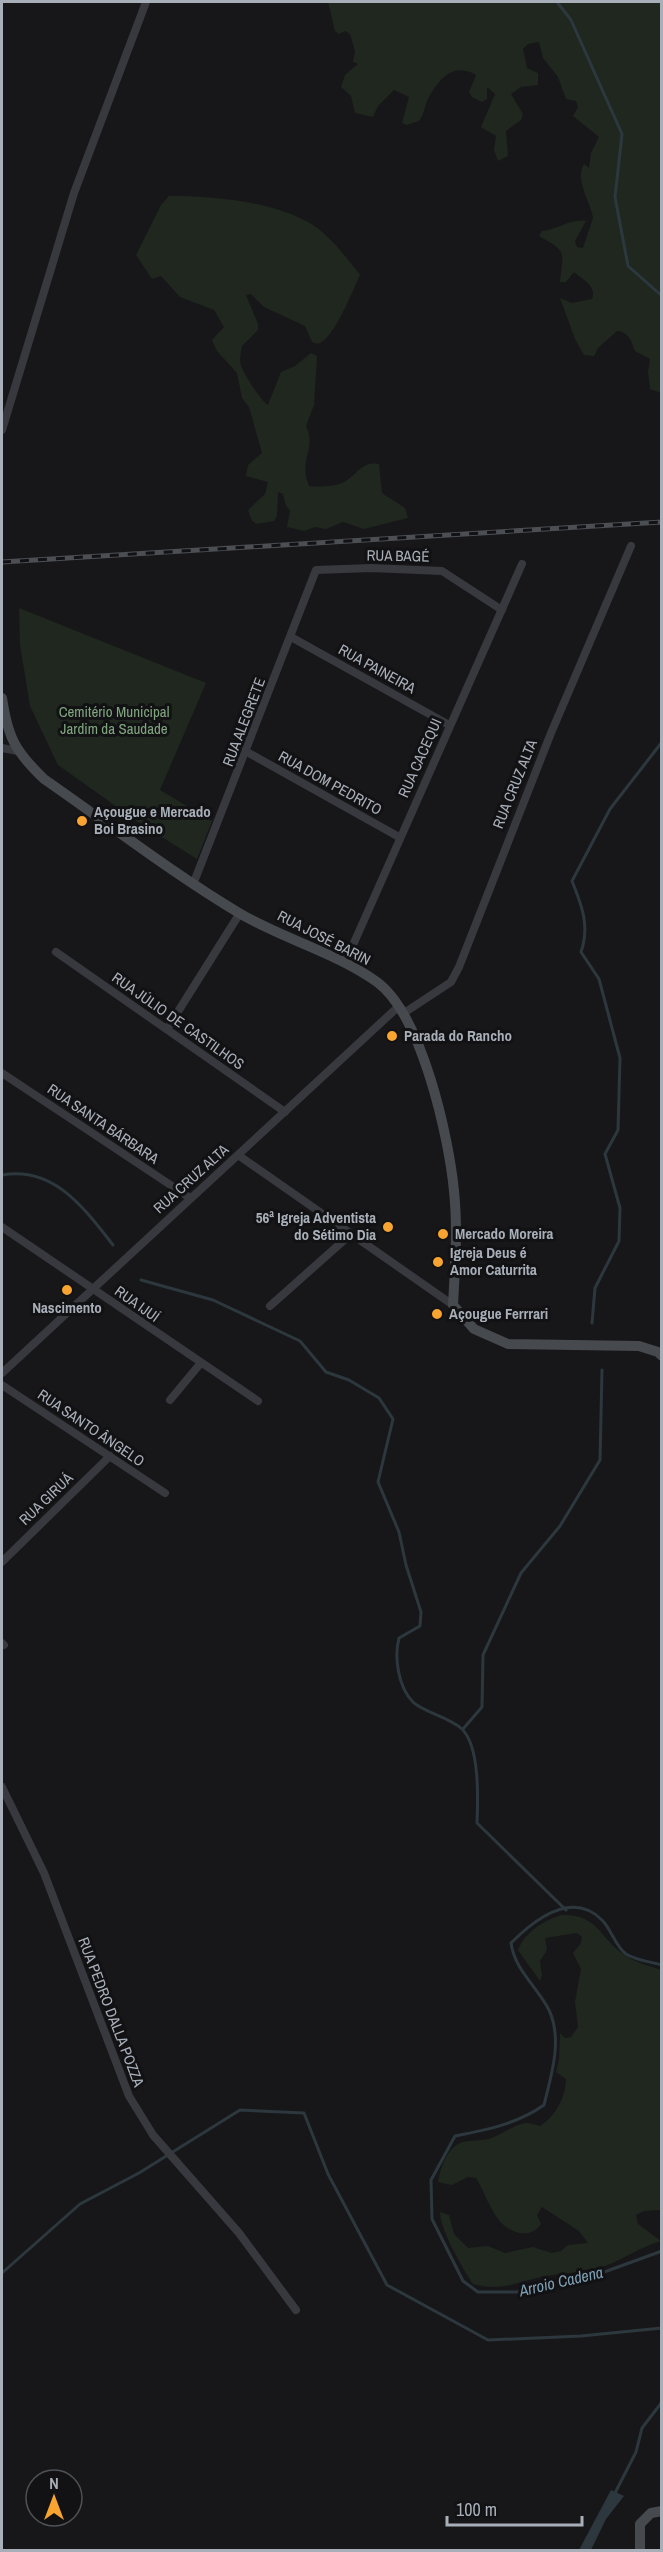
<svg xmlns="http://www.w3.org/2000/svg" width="663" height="2552" viewBox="0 0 663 2552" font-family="'Archivo Narrow',sans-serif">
  <rect width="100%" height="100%" fill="#171719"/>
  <g fill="#1f271f">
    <path d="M 328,2 L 661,2 L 661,393 L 650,389 L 648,372 L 650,359 L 635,351 C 631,341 629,332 617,331 L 598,348 L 594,356 L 584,355 L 575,339 L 560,298 L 572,303 L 592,299 C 597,286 583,280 574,272 L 566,282 L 560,282 C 563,251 568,252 539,236 L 542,231 C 556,230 572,218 586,221 L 575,241 L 577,247 L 583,248 L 593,218 C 591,202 574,181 584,164 L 589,168 L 591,153 L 599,137 L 573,116 L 578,107 L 576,101 L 566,99 L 558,77 L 543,58 L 539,42 L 528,44 L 523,49 L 527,68 L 538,73 L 538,85 L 521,87 L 511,94 L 523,114 L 521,120 L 506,131 L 508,156 L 498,161 L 494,150 L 496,136 L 481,127 L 495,94 L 487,87 L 487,99 L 482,102 L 472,97 L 469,92 L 476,75 C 454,62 439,78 428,99 C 424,106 425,114 419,121 L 407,125 L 402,123 L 409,97 L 394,90 L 378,106 L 373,117 L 355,113 L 351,96 L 341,87 L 345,75 L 358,64 L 353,62 L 355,51 L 350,34 L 345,31 L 339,34 L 335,31 Z"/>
    <path d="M 169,196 C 214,196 274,201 313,225 C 330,236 348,259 360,275 C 352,292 334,339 318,344 L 312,342 L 305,326 L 264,307 L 251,294 L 246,295 L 258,324 L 258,330 L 242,346 C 241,352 239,360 241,366 C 245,376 260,399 268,405 L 281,372 L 295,366 L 311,353 L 317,356 L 314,405 L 306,426 C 317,450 298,458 309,486 C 319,487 332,487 342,483 C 356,477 361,460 379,464 L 382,493 L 405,508 L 408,518 L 364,529 L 343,522 L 326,529 L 315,527 L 304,531 L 287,527 L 290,510 L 286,506 L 283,494 L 278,492 L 277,516 L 274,521 L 257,524 L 252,521 L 248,510 L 265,494 L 268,482 L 246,476 L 248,465 L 262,453 L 249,407 L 242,398 L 237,373 L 217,351 L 212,340 L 224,327 L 214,310 L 180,297 L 161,276 L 152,279 L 136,255 L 161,205 Z"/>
    <path d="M 19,608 L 206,683 L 160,790 L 212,821 L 197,859 L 141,824 L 58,765 L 30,706 L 20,645 Z"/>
    <path d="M 561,1915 C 600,1914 599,1939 626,1956 C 637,1963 650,1966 661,1970 L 661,2210 L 644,2211 L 636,2215 L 638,2224 L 661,2241 C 638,2248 619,2262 597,2269 C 581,2274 562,2273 546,2276 C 519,2281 502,2292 473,2284 C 463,2269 440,2230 440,2212 L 449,2215 L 454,2234 L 468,2248 L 488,2246 L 505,2253 L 533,2247 L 552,2253 L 561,2251 L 568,2245 L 588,2243 L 579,2231 L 542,2207 L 537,2215 L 541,2224 C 535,2232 530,2234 520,2233 C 494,2228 489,2199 476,2178 L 468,2177 L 452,2185 L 438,2182 C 440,2170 444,2157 453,2148 C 463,2138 475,2142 488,2139 C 500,2136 516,2123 527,2123 C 531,2123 536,2125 540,2126 C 556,2116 566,2096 566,2079 L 556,2072 L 559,2059 L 560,2033 L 565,2038 L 571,2037 L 578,2027 L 575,2002 L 581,1969 L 573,1953 L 581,1943 L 582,1937 L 577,1933 L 545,1938 L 547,1950 L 540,1961 L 542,1975 L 540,1981 L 518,1950 C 525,1932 543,1921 561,1915 Z"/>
  </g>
  <path fill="#2c383e" d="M 611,2490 L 624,2496 L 606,2519 L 591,2550 L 579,2550 Z"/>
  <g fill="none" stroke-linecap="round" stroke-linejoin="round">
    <g stroke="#2c383e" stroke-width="3">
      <path d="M 557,2 L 571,20 L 622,134 L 615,197 L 628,266 L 662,296"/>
      <path d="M 2,1175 C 54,1166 84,1208 113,1245"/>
      <path d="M 141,1280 L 213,1300 L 300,1341 L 326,1372 L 349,1380 L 379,1398 L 393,1419 L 378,1482 L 399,1532 L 406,1565 L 421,1612 L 420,1626 L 399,1638 C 394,1657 398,1687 413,1702 C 423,1712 449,1717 462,1729 C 480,1747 478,1799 477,1823 L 566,1910"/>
      <path d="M 592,1323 L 595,1288 L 619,1241 L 620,1208 L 605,1154 L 618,1130 L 620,1058 L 599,979 L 581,952 C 590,926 582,906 572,881 L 610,809 L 662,742"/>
      <path d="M 463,1729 L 482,1707 L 483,1655 L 521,1573 L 560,1526 L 600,1460 L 602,1370"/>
      <path d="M 662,1965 C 651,1962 635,1960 626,1954 C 616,1947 611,1929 602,1920 C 572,1890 534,1920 511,1943 C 515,1971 537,1986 549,2010 C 563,2040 551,2076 544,2105 C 517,2124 486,2130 455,2136 L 431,2180 L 432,2219 L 463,2281 L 478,2292 L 517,2292 L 607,2271 L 662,2251"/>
      <path d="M 2,2273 L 80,2204 L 139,2173 L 240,2110 L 304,2113 L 328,2174 L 387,2285 L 488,2340 L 581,2336 L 662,2328"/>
      <path d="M 615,2493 L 636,2452 L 642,2428 L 662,2402"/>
    </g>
    <g stroke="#38393e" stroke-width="8">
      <path d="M 2,430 L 74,193 L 146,2"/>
      <path d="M 291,637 L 449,725"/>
      <path d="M 2,748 L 18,751"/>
      <path d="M 247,752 L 399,837"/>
      <path d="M 194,882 L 316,570 L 371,568 L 442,571 L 502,610"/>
      <path d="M 56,952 L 285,1112"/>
      <path d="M 345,963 L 522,564"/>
      <path d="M 404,1013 L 451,982 L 459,967 L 551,733 L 631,546"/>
      <path d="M 167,1029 L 240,913"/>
      <path d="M 2,1073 L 190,1198"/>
      <path d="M 238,1155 L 453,1305"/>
      <path d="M 2,1227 L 258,1401"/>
      <path d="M 270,1306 L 351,1234"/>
      <path d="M 2,1373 L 399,1006"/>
      <path d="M 2,1385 L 165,1493"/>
      <path d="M 170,1400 L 200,1364"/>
      <path d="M 2,1562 L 110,1456"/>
      <path d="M 2,1643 L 4,1645"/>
      <path d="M 2,1787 L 44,1873 L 129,2096 L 153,2135 L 239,2233 L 296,2310"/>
    </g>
    <g stroke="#46494e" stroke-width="10">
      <path d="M 2,698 C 8,738 15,751 44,779 C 109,824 172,873 239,913 C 283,939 335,952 377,982 C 422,1015 449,1138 454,1191 C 458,1229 455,1267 453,1305 L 474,1329 L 508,1344 L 639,1346 L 658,1352 L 662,1356"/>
      <path d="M 640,2550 L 640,2524 L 651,2513 L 662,2511"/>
    </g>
    <g stroke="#4b4e53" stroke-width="5">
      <path id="rail" d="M 2,562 L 662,522"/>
    </g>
    <use href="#rail" stroke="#121214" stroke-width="3" stroke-dasharray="9" stroke-linecap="butt"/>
  </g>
  <g fill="#f7a431" stroke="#121214" stroke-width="2">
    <circle cx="82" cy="821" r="6"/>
    <circle cx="392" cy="1036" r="6"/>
    <circle cx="388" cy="1227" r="6"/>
    <circle cx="443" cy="1234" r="6"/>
    <circle cx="438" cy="1262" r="6"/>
    <circle cx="67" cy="1290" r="6"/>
    <circle cx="437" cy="1314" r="6"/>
  </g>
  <g text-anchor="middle" stroke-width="6" stroke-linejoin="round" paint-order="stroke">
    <g font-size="15" fill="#a9afb9" stroke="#121214">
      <text transform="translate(398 556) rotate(1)" y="5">RUA BAGÉ</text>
      <text transform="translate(377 669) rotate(29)" y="5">RUA PAINEIRA</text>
      <text transform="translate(244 722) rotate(-69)" y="5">RUA ALEGRETE</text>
      <text transform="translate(420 758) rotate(-66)" y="5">RUA CACEQUI</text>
      <text transform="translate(330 783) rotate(29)" y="5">RUA DOM PEDRITO</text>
      <text transform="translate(515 784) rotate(-68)" y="5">RUA CRUZ ALTA</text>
      <text transform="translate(324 938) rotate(27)" y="5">RUA JOSÉ BARIN</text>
      <text transform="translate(178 1021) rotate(35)" y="5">RUA JÚLIO DE CASTILHOS</text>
      <text transform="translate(103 1124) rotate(34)" y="5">RUA SANTA BÁRBARA</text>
      <text transform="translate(191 1179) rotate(-42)" y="5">RUA CRUZ ALTA</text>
      <text transform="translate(137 1304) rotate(35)" y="5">RUA IJUÍ</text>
      <text transform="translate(91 1428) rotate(34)" y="5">RUA SANTO ÂNGELO</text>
      <text transform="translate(46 1499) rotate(-44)" y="5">RUA GIRUÁ</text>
      <text transform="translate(111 2012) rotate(69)" y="5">RUA PEDRO DALLA POZZA</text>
    </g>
    <g font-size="15" fill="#80a57f" stroke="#121214">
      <text x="114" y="717">Cemitério Municipal<tspan x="114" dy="17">Jardim da Saudade</tspan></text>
    </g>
    <g font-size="15" font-weight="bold" fill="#a9afb9" stroke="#121214" text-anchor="start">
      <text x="94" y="817">Açougue e Mercado<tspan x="94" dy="17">Boi Brasino</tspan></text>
      <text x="404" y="1041">Parada do Rancho</text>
      <text x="376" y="1223" text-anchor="end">56ª Igreja Adventista<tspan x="376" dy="17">do Sétimo Dia</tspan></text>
      <text x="455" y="1239">Mercado Moreira</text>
      <text x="450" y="1258">Igreja Deus é<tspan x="450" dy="17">Amor Caturrita</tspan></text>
      <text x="67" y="1313" text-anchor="middle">Nascimento</text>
      <text x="449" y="1319">Açougue Ferrrari</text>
    </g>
    <g font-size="16" font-style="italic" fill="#7fa0b5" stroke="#121214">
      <text transform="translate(561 2281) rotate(-13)" y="6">Arroio Cadena</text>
    </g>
  </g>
  <rect width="663" height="2552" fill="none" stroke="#a9afb9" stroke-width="6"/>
  <g transform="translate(54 2498)"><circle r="28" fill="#121214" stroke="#4e5156" stroke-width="1.5"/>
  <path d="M0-4.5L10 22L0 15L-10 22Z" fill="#f7a431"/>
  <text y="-9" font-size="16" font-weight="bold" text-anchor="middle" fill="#a9afb9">N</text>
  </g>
  <path d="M447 2516v9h135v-9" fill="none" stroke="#a9afb9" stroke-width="3"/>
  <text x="456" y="2516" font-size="18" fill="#a9afb9" stroke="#121214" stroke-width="4.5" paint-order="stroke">100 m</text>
</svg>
